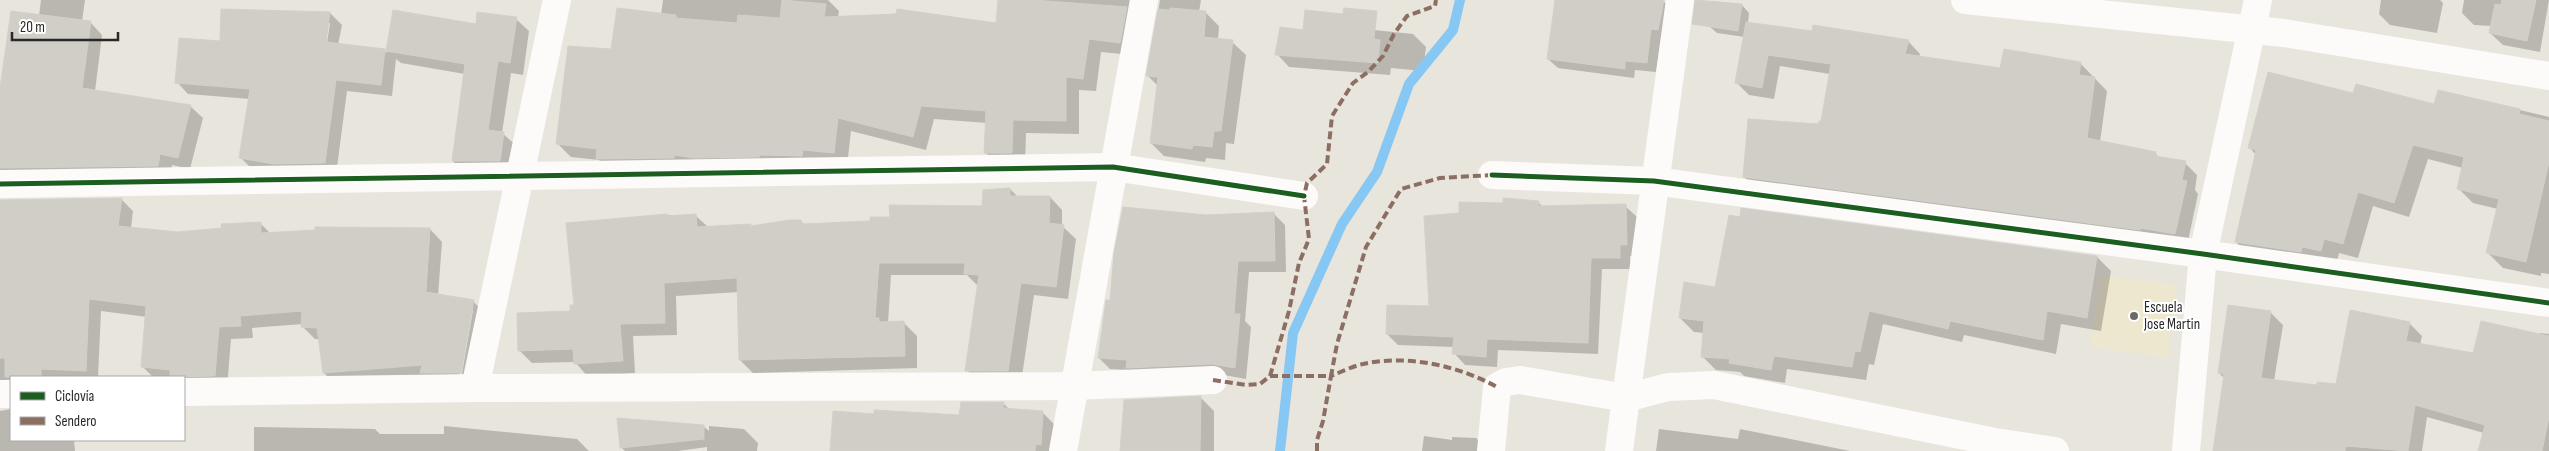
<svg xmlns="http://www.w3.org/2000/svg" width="2549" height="451" viewBox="0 0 2549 451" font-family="'Sofia Sans Condensed',sans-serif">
  <rect width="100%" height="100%" fill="#e8e5dd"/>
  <path fill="#ede7d0" d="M 2100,275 L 2177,285 L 2168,358 L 2091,347 Z"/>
  <g fill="#0003" fill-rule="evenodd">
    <path d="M 41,0 L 85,0 L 82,21 L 90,22 L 102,35 L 95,91 L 190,106 L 203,118 L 190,169 L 172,165 L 170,178 L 0,187 L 0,95 L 39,16 Z"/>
    <path d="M 663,0 L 828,0 L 839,11 L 838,18 L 897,16 L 898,9 L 997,24 L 999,0 L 1149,0 L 1133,55 L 1101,52 L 1096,91 L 1079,90 L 1079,134 L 1026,133 L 1025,166 L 999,166 L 986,153 L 987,123 L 934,119 L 926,150 L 851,131 L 847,166 L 611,172 L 599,160 L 571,157 L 557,143 L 612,50 L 661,15 Z"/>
    <path d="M 1160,0 L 1201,0 L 1199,12 L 1206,13 L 1219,26 L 1218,40 L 1232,42 L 1246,55 L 1234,144 L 1226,143 L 1225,160 L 1206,158 L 1205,162 L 1164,156 L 1151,143 L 1158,86 L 1148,76 Z"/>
    <path d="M 1555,0 L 1662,0 L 1671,9 L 1668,39 L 1661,38 L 1656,72 L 1635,70 L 1634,78 L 1558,68 L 1548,59 Z"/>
    <path d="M 2381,0 L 2440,0 L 2443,3 L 2437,33 L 2390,25 L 2379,14 Z"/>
    <path d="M 2464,0 L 2549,0 L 2540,52 L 2503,45 L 2490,33 L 2491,26 L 2474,25 L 2462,13 Z"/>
    <path d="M 1713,1 L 1742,5 L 1749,13 L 1748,23 L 1813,33 L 1908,41 L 1920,54 L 1919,57 L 2001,69 L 2081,64 L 2107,91 L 2100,142 L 2155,153 L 2160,159 L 2185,163 L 2197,175 L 2195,190 L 2198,194 L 2187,246 L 1757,189 L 1744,177 L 1822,122 L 1830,74 L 1780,66 L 1774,99 L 1749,95 L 1736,82 L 1745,37 L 1717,33 L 1709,26 Z"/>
    <path d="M 222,10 L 330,13 L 342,25 L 338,45 L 384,50 L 387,53 L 394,15 L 477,25 L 516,19 L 529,31 L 523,75 L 511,73 L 502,133 L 517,146 L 513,173 L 465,174 L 453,161 L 465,74 L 401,63 L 396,59 L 392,96 L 347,91 L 336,175 L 252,169 L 240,157 L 250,99 L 188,94 L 177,82 L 221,42 ZM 327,23 L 330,23 L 326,49 L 323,48 Z"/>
    <path d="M 1305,23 L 1413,34 L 1426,47 L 1423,71 L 1391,68 L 1390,75 L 1289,67 L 1277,54 L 1305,31 Z"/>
    <path d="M 2439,91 L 2549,117 L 2549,274 L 2541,273 L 2541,276 L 2503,268 L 2488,253 L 2498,209 L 2473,203 L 2458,188 L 2463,168 L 2428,159 L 2409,217 L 2373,206 L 2358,258 L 2339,253 L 2336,265 L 2251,257 L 2236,242 L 2256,155 L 2249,147 L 2354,95 L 2435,105 Z"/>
    <path d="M 1010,189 L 1018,197 L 1050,197 L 1062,210 L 1062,226 L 1076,239 L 1068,299 L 1034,295 L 1021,383 L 979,383 L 967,370 L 979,287 L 967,275 L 891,275 L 888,323 L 904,323 L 917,336 L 917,368 L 753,373 L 740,360 L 739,292 L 676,296 L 677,335 L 633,336 L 635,373 L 588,377 L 575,362 L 532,363 L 519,350 L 572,312 L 666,215 L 696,216 L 708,227 L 752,227 L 801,221 L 805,226 L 872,222 L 983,207 Z"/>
    <path d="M 121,199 L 133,211 L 131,228 L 178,233 L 223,230 L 260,223 L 270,233 L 430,229 L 442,242 L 438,296 L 473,301 L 485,314 L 473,384 L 337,385 L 324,373 L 320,339 L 315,339 L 303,327 L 303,324 L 252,328 L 253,338 L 231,339 L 227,388 L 184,396 L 184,377 L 153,377 L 142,366 L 147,317 L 101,311 L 98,377 L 11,377 L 11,391 L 0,397 L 0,201 ZM 471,310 L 473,310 L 461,379 L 459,378 Z"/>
    <path d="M 1538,202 L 1543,207 L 1625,206 L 1637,217 L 1638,256 L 1630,256 L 1631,269 L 1602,269 L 1598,354 L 1498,350 L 1497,367 L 1465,365 L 1454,353 L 1454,347 L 1398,345 L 1387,334 L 1431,308 L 1460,215 L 1504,204 Z"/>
    <path d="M 1274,214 L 1285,225 L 1286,272 L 1249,272 L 1245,321 L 1251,327 L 1246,379 L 1224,375 L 1110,369 L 1099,358 L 1111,302 L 1206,216 Z"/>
    <path d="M 2097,257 L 2111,271 L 2101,331 L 2061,324 L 2056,354 L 1964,335 L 1962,342 L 1883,324 L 1874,365 L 1869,364 L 1866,380 L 1787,369 L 1785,383 L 1744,376 L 1740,372 L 1716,370 L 1702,356 L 1704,333 L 1694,332 L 1680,318 L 1716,288 Z"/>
    <path d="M 2270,312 L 2283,325 L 2274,381 L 2318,386 L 2337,386 L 2409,323 L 2422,336 L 2420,345 L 2474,354 L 2539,336 L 2540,333 L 2549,334 L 2549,451 L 2480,451 L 2484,433 L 2427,417 L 2422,451 L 2214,451 L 2224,378 L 2219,373 Z"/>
    <path d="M 1200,397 L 1214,411 L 1214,451 L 1121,451 Z"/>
    <path d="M 1003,403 L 1010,410 L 1043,413 L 1058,428 L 1055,451 L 831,451 L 875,415 L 960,416 Z"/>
    <path d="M 11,409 L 11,440 L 74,440 L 75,451 L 0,451 L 0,411 Z"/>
    <path d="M 444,426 L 577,439 L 589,451 L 254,451 L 254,427 L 375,429 L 380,434 L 444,434 Z"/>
    <path d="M 703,426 L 709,431 L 709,426 L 744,429 L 758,443 L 757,451 L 707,451 L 707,447 L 678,451 L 625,451 L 622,448 Z"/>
    <path d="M 1659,429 L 1738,439 L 1740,429 L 1850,451 L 1656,451 Z"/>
    <path d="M 1424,436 L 1452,440 L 1452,437 L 1476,438 L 1488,451 L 1422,451 Z"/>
  </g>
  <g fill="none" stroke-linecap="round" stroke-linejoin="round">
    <path stroke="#87c7f3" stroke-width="10" d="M 1280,451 L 1293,333 L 1342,224 L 1377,172 L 1409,84 L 1453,30 L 1460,0"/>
  </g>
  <g fill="#d1cec8" stroke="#d3d0c9">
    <path d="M 782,0 L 826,4 L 824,17 L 896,14 L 897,9 L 996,23 L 998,0 L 1033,0 L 1127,7 L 1120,43 L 1089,39 L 1083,79 L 1066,77 L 1066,121 L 1013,120 L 1012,153 L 984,153 L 986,111 L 921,106 L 913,137 L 838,118 L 834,153 L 803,150 L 802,156 L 760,155 L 759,157 L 694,158 L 675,155 L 674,158 L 596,159 L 597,149 L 556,144 L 568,46 L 611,49 L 617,8 L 676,15 L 676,18 L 737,23 L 738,15 L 780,18 Z"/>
    <path d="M 1555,0 L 1664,0 L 1658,30 L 1651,29 L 1647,63 L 1625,61 L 1625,69 L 1547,59 Z"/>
    <path d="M 1695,0 L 1742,4 L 1738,31 L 1692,24 Z"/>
    <path d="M 2502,0 L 2536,0 L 2527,41 L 2489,33 L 2495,4 L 2501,5 Z"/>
    <path d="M 1170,8 L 1206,11 L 1204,37 L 1233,40 L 1221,131 L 1214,131 L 1212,147 L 1193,145 L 1192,149 L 1150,143 L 1158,77 L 1146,76 L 1158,9 L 1170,10 Z"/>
    <path d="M 1344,8 L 1377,11 L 1374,39 L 1380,40 L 1378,63 L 1275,55 L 1280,27 L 1303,30 L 1305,10 L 1343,14 Z"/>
    <path d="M 221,9 L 330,12 L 326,42 L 385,49 L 381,85 L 336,80 L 325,163 L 274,164 L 239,158 L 250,89 L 175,83 L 179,38 L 220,41 Z"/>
    <path d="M 393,10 L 476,24 L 477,12 L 517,17 L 510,63 L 498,61 L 488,130 L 504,132 L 500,161 L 452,161 L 465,64 L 386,51 Z"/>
    <path d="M 11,11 L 91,21 L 82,88 L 191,105 L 178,158 L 160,154 L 158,166 L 0,168 L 0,88 Z"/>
    <path d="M 1746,22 L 1812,31 L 1813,25 L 1909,40 L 1905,54 L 2000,68 L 2004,49 L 2081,62 L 2079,75 L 2095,77 L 2087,138 L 2156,152 L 2155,156 L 2186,161 L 2182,180 L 2187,181 L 2175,234 L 2140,228 L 2140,230 L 1743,177 L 1748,119 L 1818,124 L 1819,121 L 1821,121 L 1831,64 L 1768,55 L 1762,88 L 1735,83 Z"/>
    <path d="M 2268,72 L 2353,93 L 2356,84 L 2434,104 L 2438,90 L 2520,109 L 2519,114 L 2549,121 L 2549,162 L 2526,262 L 2486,253 L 2499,199 L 2457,189 L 2464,157 L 2413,145 L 2394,203 L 2358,192 L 2343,244 L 2324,239 L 2321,251 L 2302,247 L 2301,252 L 2235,242 L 2256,150 L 2248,148 Z"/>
    <path d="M 1010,188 L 1010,196 L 1050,196 L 1049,223 L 1064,225 L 1056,287 L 1021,283 L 1008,371 L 965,371 L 979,275 L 964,274 L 965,263 L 879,263 L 875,318 L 879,318 L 879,322 L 904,321 L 905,356 L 739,360 L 737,278 L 664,283 L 665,323 L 620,324 L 623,361 L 574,364 L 573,349 L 518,351 L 517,313 L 570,311 L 570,305 L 574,305 L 566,223 L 667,214 L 666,216 L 696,214 L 697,227 L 751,224 L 751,226 L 789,220 L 801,220 L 802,224 L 870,221 L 870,217 L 890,217 L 889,205 L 982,206 L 983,190 Z"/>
    <path d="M 122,198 L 118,226 L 178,232 L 222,228 L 221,224 L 261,222 L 261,233 L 315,230 L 315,227 L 430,228 L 426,292 L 474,300 L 461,373 L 420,373 L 422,365 L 323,373 L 317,328 L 301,327 L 302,311 L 240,316 L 241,326 L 219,327 L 215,376 L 170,377 L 170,370 L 141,367 L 146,306 L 89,299 L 86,371 L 41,369 L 41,377 L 5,377 L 5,358 L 0,358 L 0,200 Z"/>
    <path d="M 1503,198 L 1539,201 L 1538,206 L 1626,204 L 1627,245 L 1620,245 L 1620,258 L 1591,258 L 1588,343 L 1487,339 L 1486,357 L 1452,354 L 1454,337 L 1386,334 L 1387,305 L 1429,306 L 1424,216 L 1459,213 L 1459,202 L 1503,203 Z"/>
    <path d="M 1123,207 L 1206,215 L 1274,212 L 1275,261 L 1238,261 L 1234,314 L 1240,314 L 1235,368 L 1212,364 L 1126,368 L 1127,360 L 1098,358 L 1106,300 L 1110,300 L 1114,253 Z"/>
    <path d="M 1741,208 L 2097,256 L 2087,318 L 2047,311 L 2043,340 L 1950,321 L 1948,329 L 1869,311 L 1860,352 L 1855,351 L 1852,367 L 1774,356 L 1771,370 L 1729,363 L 1730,359 L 1701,357 L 1704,321 L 1679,318 L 1684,282 L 1715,287 L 1729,215 L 1740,217 Z"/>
    <path d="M 2228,305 L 2271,311 L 2261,378 L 2317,385 L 2317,382 L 2336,384 L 2350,310 L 2410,322 L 2406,341 L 2473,353 L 2481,321 L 2549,336 L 2549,417 L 2542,451 L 2478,451 L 2485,425 L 2415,405 L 2408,451 L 2346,446 L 2345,451 L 2213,451 L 2224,374 L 2218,373 Z"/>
    <path d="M 1201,396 L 1200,451 L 1120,451 L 1124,400 Z"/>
    <path d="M 961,402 L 1004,402 L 1003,408 L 1043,411 L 1041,445 L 1036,444 L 1035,451 L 830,451 L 833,411 L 874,414 L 874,410 L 959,415 Z"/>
    <path d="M 617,418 L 704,425 L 704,439 L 620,448 Z"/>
  </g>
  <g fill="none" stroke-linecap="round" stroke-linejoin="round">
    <g stroke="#fcfbfa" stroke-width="28">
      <path d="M 1965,0 L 2284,33 L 2549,76"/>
      <path d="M 1492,175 L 1654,181 L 2203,254 L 2549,303"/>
      <path d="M 0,184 L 1113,167 L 1304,196"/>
      <path d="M 475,388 L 557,0"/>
      <path d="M 184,392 L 475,388 L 1075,386 L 1213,380"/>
      <path d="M 0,394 L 11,394"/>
      <path d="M 1063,451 L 1144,0"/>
      <path d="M 1491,451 L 1497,387 L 1506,382 L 1520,380 L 1626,398 L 1680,0"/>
      <path d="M 1619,451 L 1626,398 L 1668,387 L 1714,385 L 1995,442 L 2055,451"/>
      <path d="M 2186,451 L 2203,254 L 2258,0"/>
    </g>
    <g stroke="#8d6e63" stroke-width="4" stroke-dasharray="8 4" stroke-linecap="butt">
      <path d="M 1270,376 L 1331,376 L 1337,344 L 1366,247 L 1401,189 L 1440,178 L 1492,175"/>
      <path d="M 1213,380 L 1246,385 L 1260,384 L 1270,376 L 1289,311 L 1299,263 L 1309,239 L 1304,196 L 1307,183 L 1327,164 L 1332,116 L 1353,83 L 1368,72 L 1383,56 L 1394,34 L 1407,16 L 1435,6 L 1436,0"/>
      <path d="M 1317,451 L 1317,440 L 1323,421 L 1331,376 C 1341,372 1353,366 1363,364 C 1407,354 1459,366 1497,387"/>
    </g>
    <g stroke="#fff" stroke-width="8">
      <g id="cycleway">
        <path d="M 1492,175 L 1654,181 L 2203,254 L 2549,303"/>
        <path d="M 0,184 L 1113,167 L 1304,196"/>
      </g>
    </g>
    <use href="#cycleway" stroke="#1b5e20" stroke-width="5"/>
  </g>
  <circle fill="#6b6a67" stroke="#fff" stroke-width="2" cx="2134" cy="316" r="5"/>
  <g text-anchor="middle" stroke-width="4" stroke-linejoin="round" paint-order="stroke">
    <g font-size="15" fill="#282828" stroke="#fff" text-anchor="start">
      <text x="2144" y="312">Escuela<tspan x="2144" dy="17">Jose Martin</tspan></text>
    </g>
  </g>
  <rect x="10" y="376" width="175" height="65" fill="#ffffff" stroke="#a9a9a9"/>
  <rect x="20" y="392" width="25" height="8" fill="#1b5e20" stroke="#a9a9a9"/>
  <text x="55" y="401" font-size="15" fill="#282828">Ciclovía</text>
  <rect x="20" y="417" width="25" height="8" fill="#8d6e63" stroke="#a9a9a9"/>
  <text x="55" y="426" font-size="15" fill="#282828">Sendero</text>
  <path d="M12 32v8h106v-8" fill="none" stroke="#282828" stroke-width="2.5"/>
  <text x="20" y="32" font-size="15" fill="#282828" stroke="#ffffff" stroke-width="4" paint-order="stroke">20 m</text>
</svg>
